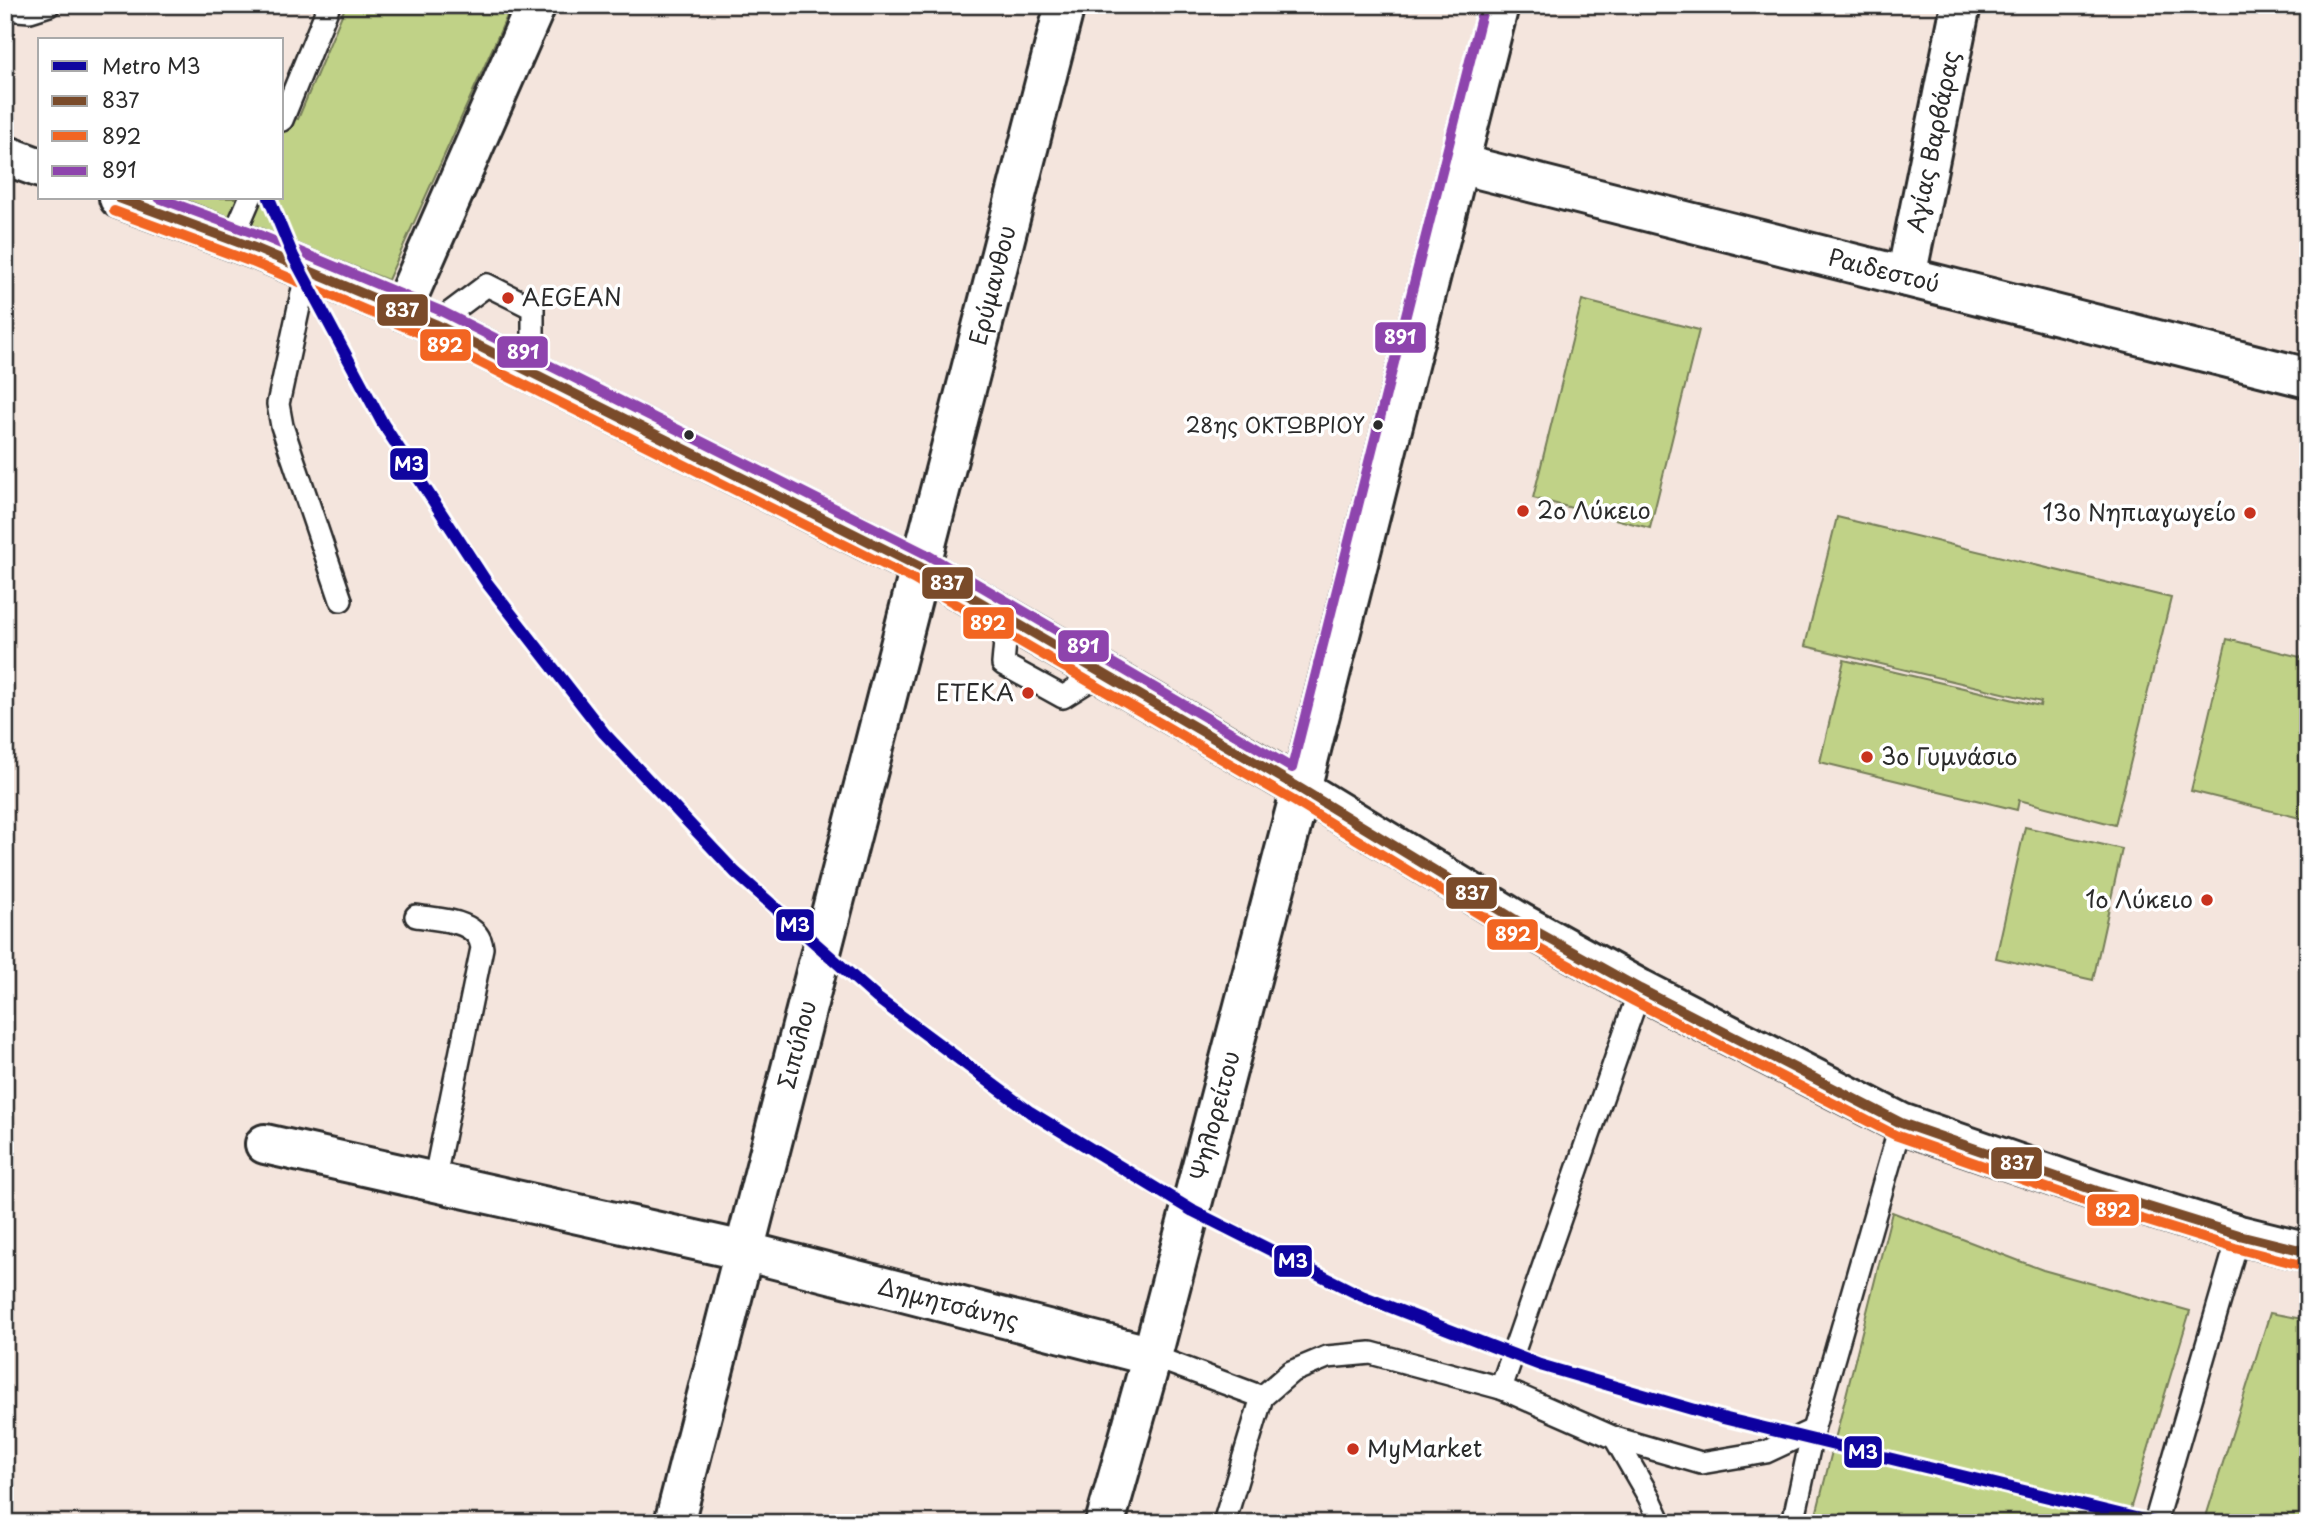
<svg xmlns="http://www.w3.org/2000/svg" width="2313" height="1528" viewBox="0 0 2313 1528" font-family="'Playpen Sans',sans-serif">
  <rect width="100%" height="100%" fill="#f4e5dd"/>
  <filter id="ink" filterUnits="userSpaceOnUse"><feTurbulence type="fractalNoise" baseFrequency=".0143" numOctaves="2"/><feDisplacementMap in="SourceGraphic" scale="14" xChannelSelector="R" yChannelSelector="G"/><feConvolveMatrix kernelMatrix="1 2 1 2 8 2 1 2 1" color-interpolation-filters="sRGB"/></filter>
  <g filter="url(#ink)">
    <g fill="#c0d287" stroke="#767e59" stroke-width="2">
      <path d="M 346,5 L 512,5 L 388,280 L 181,198 L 282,198 L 282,114 L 298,119 Z"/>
      <path d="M 1582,300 L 1699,330 L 1650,528 L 1533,498 Z"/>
      <path d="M 1837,517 L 2171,598 L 2115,825 L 2019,800 L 2017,810 L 1820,762 L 1844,660 L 2040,706 L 2041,702 L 1805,646 Z"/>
      <path d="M 2227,639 L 2308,659 L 2308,820 L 2191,791 Z"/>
      <path d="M 2025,827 L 2122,849 L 2093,980 L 1996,958 Z"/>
      <path d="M 1892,1212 L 2043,1270 L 2190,1311 L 2126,1523 L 1814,1523 Z"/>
      <path d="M 2270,1313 L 2308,1320 L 2308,1523 L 2204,1523 Z"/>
    </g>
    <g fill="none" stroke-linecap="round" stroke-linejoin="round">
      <g stroke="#2b2b2b" stroke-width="26">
        <g id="service">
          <path d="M 5,9 L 30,11 L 49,5"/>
          <path d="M 282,120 L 329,5"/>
          <path d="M 232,240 L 250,198"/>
          <path d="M 307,270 L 278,404 L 282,426 L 341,600"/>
          <path d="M 435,324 L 487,285 L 533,308 L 533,374"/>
          <path d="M 1007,619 L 1003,664 L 1063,697 L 1101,673"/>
          <path d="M 416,916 C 439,920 479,919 482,948 L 434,1182"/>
          <path d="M 1640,989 L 1501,1388 L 1615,1438 L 1701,1463 L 1766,1452 L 1813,1430"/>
          <path d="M 1152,1356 L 1262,1397"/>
          <path d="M 1615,1438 L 1649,1497 L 1661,1523"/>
          <path d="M 1224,1523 L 1262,1397 L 1291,1372 L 1327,1357 L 1371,1353 L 1501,1388"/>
          <path d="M 1793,1523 L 1813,1430 L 1901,1123"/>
          <path d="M 2155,1523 L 2239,1235"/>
        </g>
      </g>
      <g stroke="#2b2b2b" stroke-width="44">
        <g id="minor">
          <path id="s1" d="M 1459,164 L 2308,378"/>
          <path id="s2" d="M 1906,277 L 1961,5"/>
          <path d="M 402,310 L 536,5"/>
          <path id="s3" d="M 265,1144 L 744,1251 L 1152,1356"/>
          <path id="s4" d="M 674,1523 L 1065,5"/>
          <path id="s5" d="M 1105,1523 L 1152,1356 L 1301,789"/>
        </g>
      </g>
      <g stroke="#2b2b2b" stroke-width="44">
        <g id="tertiary">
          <path d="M 5,155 L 40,168"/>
          <path d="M 119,198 L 257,249 L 435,324 L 920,567 L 1301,789 L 1519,922 L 1640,989 L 1901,1123 L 2097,1191 L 2239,1235 L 2308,1252"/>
          <path d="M 1301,789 L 1499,5"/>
        </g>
      </g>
      <use href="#service" stroke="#fff" stroke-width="21"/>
      <use href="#minor" stroke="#fff" stroke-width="38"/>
      <use href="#tertiary" stroke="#fff" stroke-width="38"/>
      <g stroke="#fff" stroke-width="16">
        <path id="bus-1" d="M 119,198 L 257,249 L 435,324 L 920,567 L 1301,789 L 1519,922 L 1640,989 L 1901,1123 L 2097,1191 L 2239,1235 L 2308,1252"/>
      </g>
      <g stroke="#fff" stroke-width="16">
        <path id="bus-2" d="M 114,211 L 252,262 L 429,337 L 913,579 L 1294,801 L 1512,934 L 1634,1001 L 1895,1135 L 2093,1204 L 2235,1248 L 2305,1266"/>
      </g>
      <g stroke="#fff" stroke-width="16">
        <path id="bus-3" d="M 159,198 L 262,236 L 441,311 L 926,554 L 1292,768 L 1484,5"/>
      </g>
      <use href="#bus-1" stroke="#7a4b2a" stroke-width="10"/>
      <use href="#bus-2" stroke="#f26522" stroke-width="10"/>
      <use href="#bus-3" stroke="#8e44ad" stroke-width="10"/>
      <g stroke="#fff" stroke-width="18">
        <path id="metro-1" d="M 269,198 L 293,256 L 383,424 L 487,583 L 604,733 L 735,872 L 877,998 L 1030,1112 L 1193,1211 L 1362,1296 L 1540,1365 L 1723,1418 L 2156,1523"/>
      </g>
      <use href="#metro-1" stroke="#10069f" stroke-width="12"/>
    </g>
  </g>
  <g fill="#c8321e" stroke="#fff" stroke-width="2.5">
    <circle cx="508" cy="298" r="7"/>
    <circle cx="1523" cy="511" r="7"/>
    <circle cx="2250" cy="513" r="7"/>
    <circle cx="1028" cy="693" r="7"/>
    <circle cx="1867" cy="757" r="7"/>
    <circle cx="2207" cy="900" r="7"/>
    <circle cx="1353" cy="1449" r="7"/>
  </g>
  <g fill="#2b2b2b" stroke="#fff" stroke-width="2.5">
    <circle cx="1378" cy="425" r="6"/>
    <circle cx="689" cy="435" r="6"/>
  </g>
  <g text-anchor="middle" stroke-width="7" stroke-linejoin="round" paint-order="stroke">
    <g font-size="21" fill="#2b2b2b" stroke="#fff" text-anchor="end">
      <text x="1365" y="433">28ης ΟΚΤΩΒΡΙΟΥ</text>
    </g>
    <g font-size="23" fill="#2b2b2b" stroke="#fff">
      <text dy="8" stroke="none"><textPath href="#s2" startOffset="138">Αγίας Βαρβάρας</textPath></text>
      <text dy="8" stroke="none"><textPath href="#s1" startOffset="438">Ραιδεστού</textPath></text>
      <text dy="8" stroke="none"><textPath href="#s4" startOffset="1278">Ερύμανθου</textPath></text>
      <text dy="8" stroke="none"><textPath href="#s4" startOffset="494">Σιπύλου</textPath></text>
      <text dy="8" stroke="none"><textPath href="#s5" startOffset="422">Ψηλορείτου</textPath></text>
      <text dy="8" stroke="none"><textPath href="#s3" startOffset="702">Δημητσάνης</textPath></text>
    </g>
    <g font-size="23" fill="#2b2b2b" stroke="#fff" text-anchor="start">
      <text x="522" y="306">AEGEAN</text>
      <text x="1537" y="519">2ο Λύκειο</text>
      <text x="2236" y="521" text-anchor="end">13ο Νηπιαγωγείο</text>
      <text x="1014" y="701" text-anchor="end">ΕΤΕΚΑ</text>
      <text x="1881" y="765">3ο Γυμνάσιο</text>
      <text x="2193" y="908" text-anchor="end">1ο Λύκειο</text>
      <text x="1367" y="1457">MyMarket</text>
    </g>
  </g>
  <g stroke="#fff" stroke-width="2.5">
    <rect x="376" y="293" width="53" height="34" rx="7" fill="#7a4b2a"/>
    <rect x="1374" y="321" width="53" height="33" rx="7" fill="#8e44ad"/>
    <rect x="419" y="328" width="53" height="34" rx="7" fill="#f26522"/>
    <rect x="496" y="335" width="53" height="34" rx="7" fill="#8e44ad"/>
    <rect x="389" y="447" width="40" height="34" rx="7" fill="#10069f"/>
    <rect x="921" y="566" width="53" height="34" rx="7" fill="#7a4b2a"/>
    <rect x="962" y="606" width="53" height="34" rx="7" fill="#f26522"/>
    <rect x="1057" y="629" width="53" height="34" rx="7" fill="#8e44ad"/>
    <rect x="1445" y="876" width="53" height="34" rx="7" fill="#7a4b2a"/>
    <rect x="775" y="908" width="40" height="34" rx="7" fill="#10069f"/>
    <rect x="1486" y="918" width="53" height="33" rx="7" fill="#f26522"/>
    <rect x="1990" y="1146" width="53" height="34" rx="7" fill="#7a4b2a"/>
    <rect x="2086" y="1193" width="54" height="34" rx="7" fill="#f26522"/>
    <rect x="1273" y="1244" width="40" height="34" rx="7" fill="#10069f"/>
    <rect x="1843" y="1435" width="40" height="34" rx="7" fill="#10069f"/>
  </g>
  <g font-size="19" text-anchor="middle" font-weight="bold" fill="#fff">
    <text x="402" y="317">837</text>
    <text x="1400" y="344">891</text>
    <text x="445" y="352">892</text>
    <text x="523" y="359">891</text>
    <text x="409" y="471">Μ3</text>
    <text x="947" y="590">837</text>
    <text x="988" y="630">892</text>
    <text x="1083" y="653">891</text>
    <text x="1472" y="900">837</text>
    <text x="795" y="932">Μ3</text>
    <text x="1513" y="941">892</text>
    <text x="2017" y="1170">837</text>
    <text x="2113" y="1217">892</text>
    <text x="1293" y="1268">Μ3</text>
    <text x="1863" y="1459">Μ3</text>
  </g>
  <rect width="2313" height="1528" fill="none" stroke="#fff" stroke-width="28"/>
  <rect x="14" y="14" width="2285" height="1500" fill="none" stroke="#2b2b2b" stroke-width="2.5" filter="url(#ink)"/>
  <rect x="38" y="38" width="245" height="161" fill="#ffffff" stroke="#aaaaaa" stroke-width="2"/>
  <rect x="52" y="61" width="35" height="10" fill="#10069f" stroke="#aaaaaa" stroke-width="2"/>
  <text x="102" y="74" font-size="21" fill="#2b2b2b">Metro Μ3</text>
  <rect x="52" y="96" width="35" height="10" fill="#7a4b2a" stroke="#aaaaaa" stroke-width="2"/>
  <text x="102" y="108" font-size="21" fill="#2b2b2b">837</text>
  <rect x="52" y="131" width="35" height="10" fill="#f26522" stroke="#aaaaaa" stroke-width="2"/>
  <text x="102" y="144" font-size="21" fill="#2b2b2b">892</text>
  <rect x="52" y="166" width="35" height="10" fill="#8e44ad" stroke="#aaaaaa" stroke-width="2"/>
  <text x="102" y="178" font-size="21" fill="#2b2b2b">891</text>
</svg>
